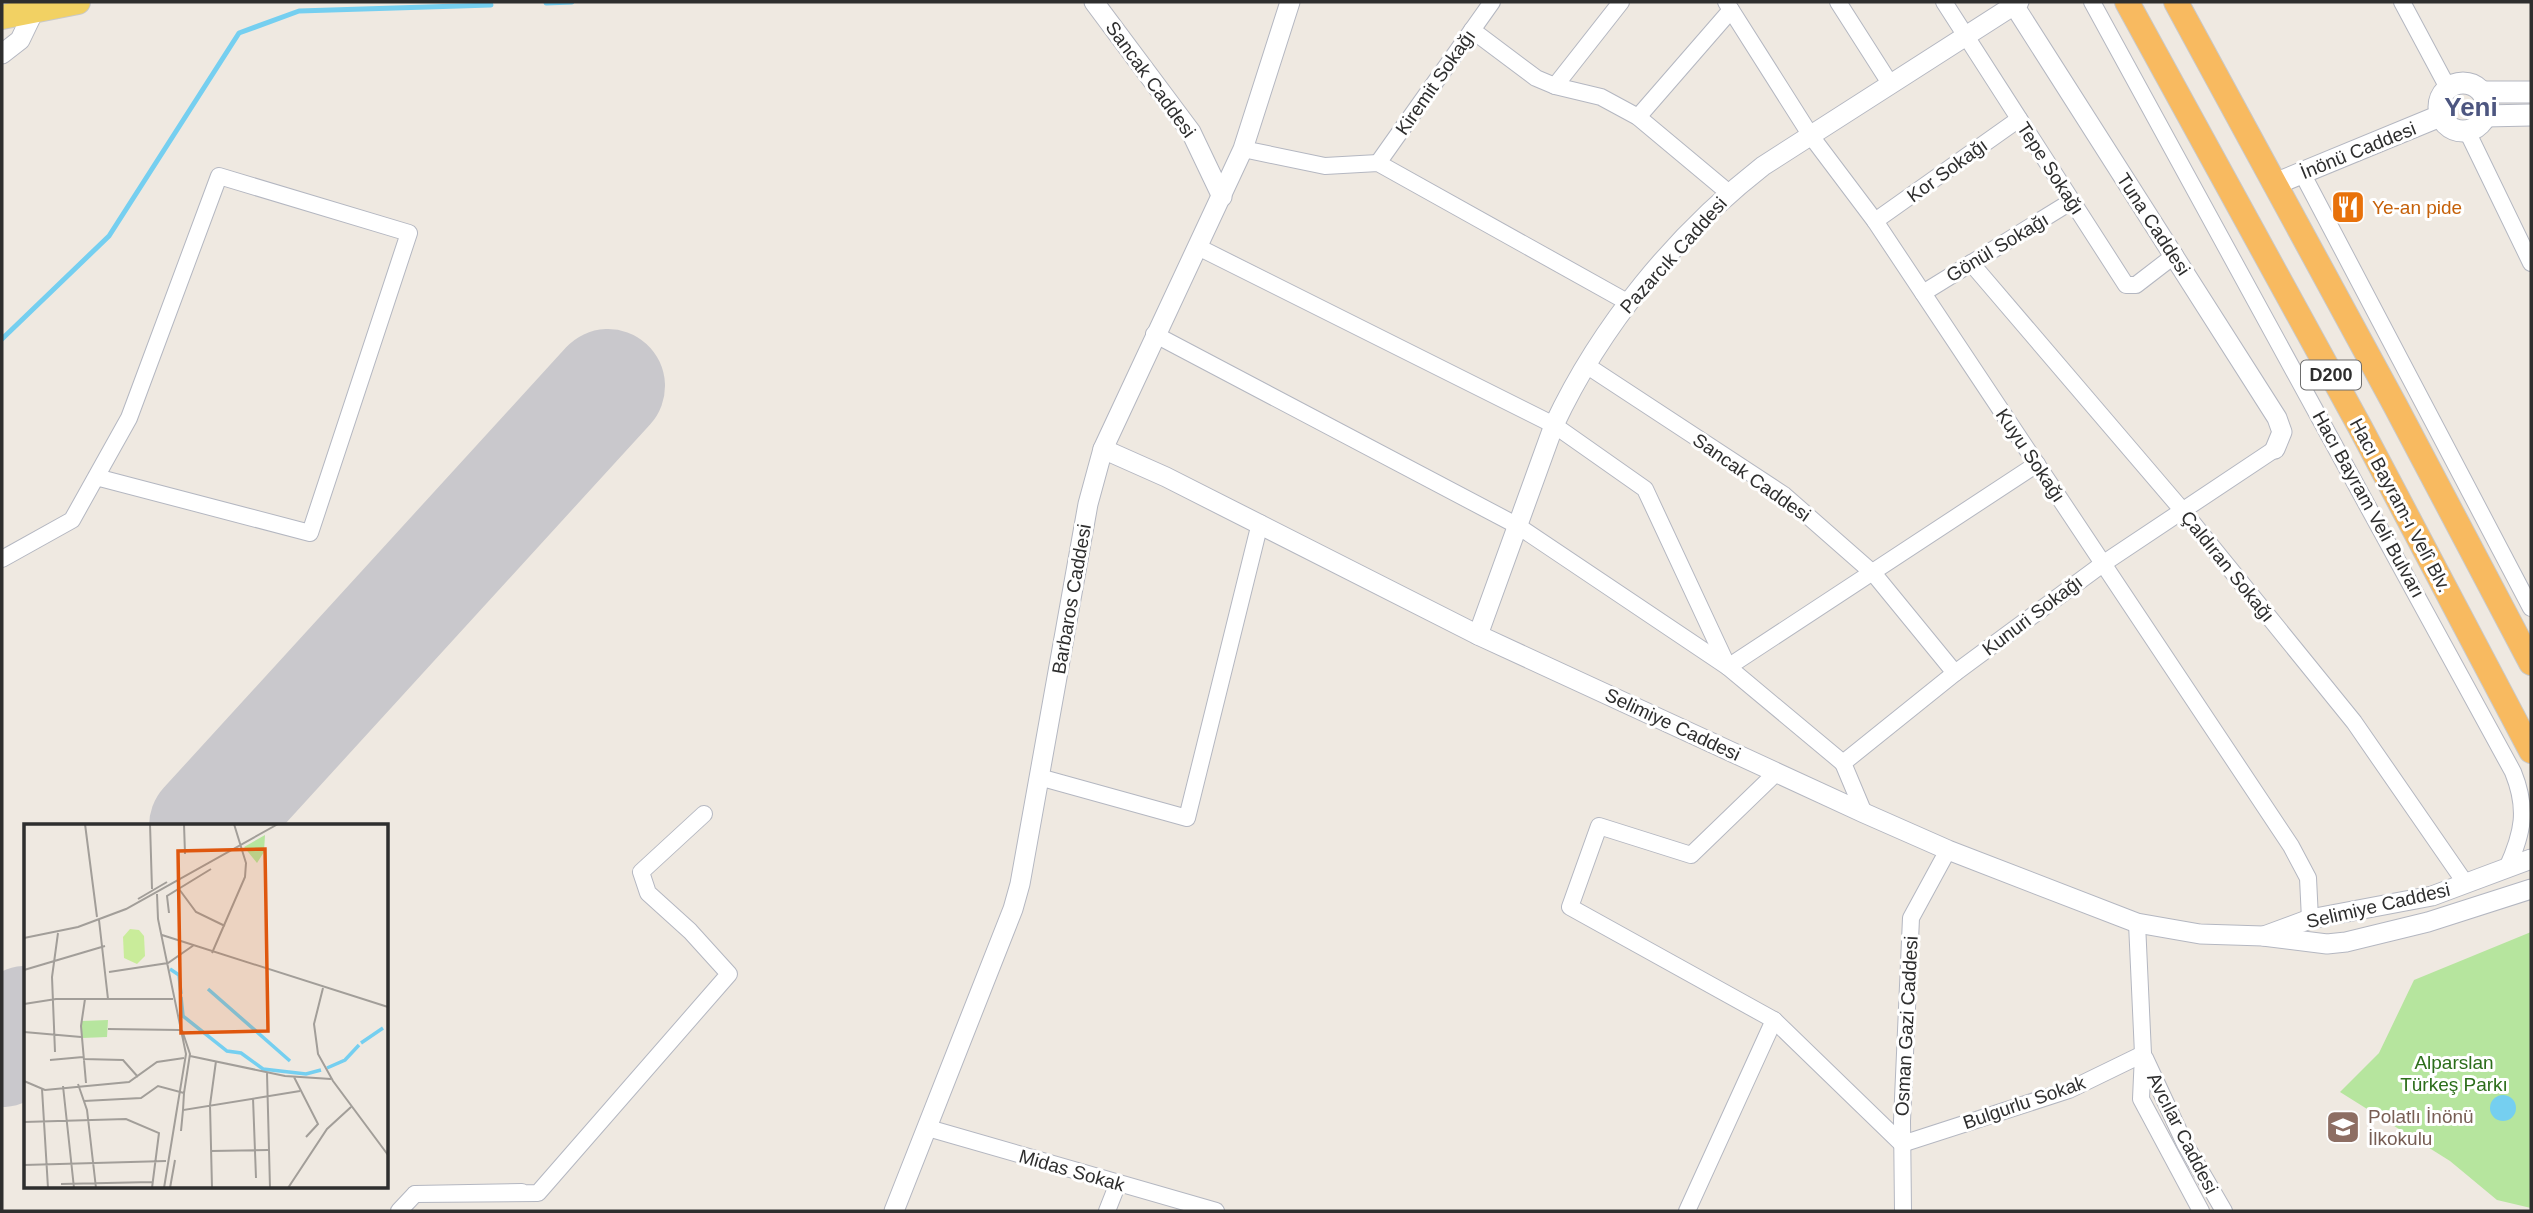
<svg xmlns="http://www.w3.org/2000/svg" width="2533" height="1213" viewBox="0 0 2533 1213" font-family="Helvetica,sans-serif">
  <rect width="100%" height="100%" fill="#efe9e1"/>
  <path fill="#b6e59e" d="M 2531,932 L 2531,1208 L 2497,1200 L 2450,1161 L 2340,1092 L 2379,1053 L 2414,980 Z"/>
  <circle fill="#75cff0" cx="2503" cy="1108" r="13"/>
  <g fill="none" stroke-linecap="round" stroke-linejoin="round">
    <g stroke="#75cff0" stroke-width="5">
      <path d="M 546,3 L 572,2"/>
      <path d="M 2,339 L 109,236 L 239,33 L 299,11 L 491,5"/>
    </g>
    <g stroke="#c9c8cc" stroke-width="114">
      <path d="M 206,826 L 608,386"/>
      <path d="M 2,1050 L 26,1023"/>
    </g>
    <g stroke="#b4b7c1" stroke-width="18">
      <g id="minor">
        <path d="M 1726,2 L 1811,136 L 1875,221 L 2291,846 L 2308,878 L 2310,919"/>
        <path d="M 1838,2 L 1891,85"/>
        <path d="M 1944,2 L 2126,285 L 2136,285 L 2175,255"/>
        <path d="M 2092,2 L 2513,772 C 2528,809 2523,833 2507,868"/>
        <path d="M 2402,2 L 2448,88"/>
        <path d="M 1472,30 L 1536,78 L 1555,86 L 1601,97 L 1638,117 L 1729,193"/>
        <path d="M 1555,86 L 1621,2"/>
        <path d="M 1638,117 L 1731,10"/>
        <path d="M 2467,131 L 2531,263"/>
        <path d="M 1243,149 L 1325,166 L 1378,163 L 1629,303"/>
        <path d="M 1378,163 L 1492,2"/>
        <path d="M 2302,173 L 2531,608"/>
        <path d="M 1875,221 L 2019,119"/>
        <path d="M 1198,247 L 1554,425 L 1645,489 L 1728,667 L 1843,763"/>
        <path d="M 1971,263 L 2183,511 L 2354,722 L 2466,884"/>
        <path d="M 1923,293 L 2072,201"/>
        <path d="M 1154,334 L 1518,526 L 1728,667 L 2037,464"/>
        <path d="M 1586,365 L 1784,495 L 1874,574 L 1955,673"/>
        <path d="M 2,559 L 72,520 L 129,418 L 219,176 L 409,233 L 310,533 L 96,477"/>
        <path d="M 1777,772 L 1691,855 L 1599,826 L 1570,907 L 1774,1020 L 1902,1144 L 2069,1090 L 2143,1054"/>
        <path d="M 1039,777 L 1187,818 L 1260,523"/>
        <path d="M 1864,813 L 1843,763 L 1955,673 L 2104,563 L 2275,449"/>
        <path d="M 2137,923 L 2143,1054 L 2141,1099 L 2201,1211"/>
        <path d="M 2145,1058 L 2185,1144 L 2224,1211"/>
        <path d="M 928,1128 L 1216,1211"/>
        <path d="M 522,1192 L 415,1194 L 538,1193 L 729,974 L 690,931 L 648,893 L 641,872 L 704,814"/>
        <path d="M 399,1211 L 415,1194"/>
        <path d="M 1107,1211 L 1118,1183"/>
        <path d="M 1687,1211 L 1774,1020"/>
        <path d="M 1903,1211 L 1902,1121 L 1911,918 L 1948,850"/>
      </g>
    </g>
    <g stroke="#b4b7c1" stroke-width="21">
      <g id="tertiary">
        <path d="M 1094,2 L 1191,132 L 1222,197"/>
        <path d="M 2012,2 L 2277,418 L 2282,432 L 2275,449"/>
        <path d="M 2,54 L 20,40 L 34,11"/>
        <path d="M 2303,383 L 2327,368"/>
        <path d="M 1103,449 L 1166,477 L 1478,635 L 1864,813 L 1948,850 L 2137,923 L 2200,934 L 2263,936 L 2327,944 L 2346,942 L 2428,922 L 2531,889"/>
        <path d="M 1478,635 L 1554,425 C 1601,325 1676,234 1763,166 L 2019,2"/>
        <path d="M 2264,936 L 2310,919 L 2432,896 L 2531,859"/>
        <path d="M 894,1211 L 1013,909 L 1020,884 L 1088,504 L 1103,449 L 1243,149 L 1290,2"/>
      </g>
    </g>
    <g stroke="#b4b7c1" stroke-width="23">
      <g id="secondary">
        <circle cx="2463" cy="107" r="24"/>
        <path d="M 2482,92 L 2531,92"/>
        <path d="M 2485,116 L 2531,115"/>
        <path d="M 2275,184 L 2440,116"/>
      </g>
    </g>
    <g stroke="#c9c9c9" stroke-width="26">
      <path id="primary" d="M 2,17 L 78,2"/>
    </g>
    <g stroke="#c9c9c9" stroke-width="26">
      <g id="trunk">
        <path d="M 2127,2 L 2360,427 L 2531,751"/>
        <path d="M 2176,2 L 2395,405 L 2531,663"/>
      </g>
    </g>
    <use href="#minor" stroke="#fff" stroke-width="16"/>
    <use href="#tertiary" stroke="#fff" stroke-width="19"/>
    <use href="#secondary" stroke="#fff" stroke-width="21"/>
    <use href="#primary" stroke="#f2d163" stroke-width="24"/>
    <use href="#trunk" stroke="#f8ba60" stroke-width="24"/>
  </g>
  <defs>
    <g id="restaurant-square" transform="scale(1.75)"><rect x="-9" y="-9" width="18" height="18" rx="4" fill="#e8710a" stroke="#fff"/><path d="M-5-6h1v4h1v-4h1v4h1v-4h1v5L-1.5 .5V6h-2V.5L-5-1ZM5-6V6H3V1.5H1.5Q1.5-4 5-6Z" fill="#fff"/></g>
    <g id="school-square" transform="scale(1.75)"><rect x="-9" y="-9" width="18" height="18" rx="4" fill="#8d6e63" stroke="#fff"/><path d="M0-5L7-2L0 1L-7-2ZM-4 1L0 2.5L4 1V4Q0 6-4 4Z" fill="#fff"/></g>
  </defs>
  <g fill-rule="evenodd">
    <use href="#restaurant-square" x="2348" y="207"/>
    <use href="#school-square" x="2343" y="1127"/>
  </g>
  <g text-anchor="middle" stroke-width="6" stroke-linejoin="round" paint-order="stroke">
    <rect fill="#fff" stroke="#6d6d6d" stroke-width="2" x="2301" y="360.5" width="60" height="29" rx="5"/>
    <g font-size="18" font-weight="bold" fill="#2e2e2e">
      <text x="2331" y="381">D200</text>
    </g>
    <g font-size="19" fill="#2e2e2e" stroke="#fff">
      <text transform="translate(1151 79) rotate(54)" y="7">Sancak Caddesi</text>
      <text transform="translate(1435 82) rotate(-55)" y="7">Kiremit Sokağı</text>
      <text transform="translate(2358 150) rotate(-22)" y="7">İnönü Caddesi</text>
      <text transform="translate(2051 168) rotate(57)" y="7">Tepe Sokağı</text>
      <text transform="translate(1947 170) rotate(-36)" y="7">Kor Sokağı</text>
      <text transform="translate(2154 224) rotate(57)" y="7">Tuna Caddesi</text>
      <text transform="translate(1997 247) rotate(-31)" y="7">Gönül Sokağı</text>
      <text transform="translate(1673 255) rotate(-48)" y="7">Pazarcık Caddesi</text>
      <text transform="translate(2031 455) rotate(56)" y="7">Kuyu Sokağı</text>
      <text transform="translate(1752 477) rotate(35)" y="7">Sancak Caddesi</text>
      <text transform="translate(2369 504) rotate(61)" y="7">Hacı Bayram Veli Bulvarı</text>
      <text transform="translate(2401 505) rotate(62)" y="7">Hacı Bayram-ı Velî Blv.</text>
      <text transform="translate(2228 566) rotate(51)" y="7">Çaldıran Sokağı</text>
      <text transform="translate(1071 599) rotate(-80)" y="7">Barbaros Caddesi</text>
      <text transform="translate(2032 615) rotate(-37)" y="7">Kunuri Sokağı</text>
      <text transform="translate(1673 724) rotate(25)" y="7">Selimiye Caddesi</text>
      <text transform="translate(2378 905) rotate(-13)" y="7">Selimiye Caddesi</text>
      <text transform="translate(1906 1026) rotate(-87)" y="7">Osman Gazi Caddesi</text>
      <text transform="translate(2024 1102) rotate(-19)" y="7">Bulgurlu Sokak</text>
      <text transform="translate(2183 1133) rotate(63)" y="7">Avcılar Caddesi</text>
      <text transform="translate(1072 1170) rotate(16)" y="7">Midas Sokak</text>
    </g>
    <g font-size="19" fill="#c56008" stroke="#fff" text-anchor="start">
      <text x="2372" y="214">Ye-an pide</text>
    </g>
    <g font-size="19" fill="#2c6e1b" stroke="#fff">
      <text x="2454" y="1069">Alparslan<tspan x="2454" dy="22">Türkeş Parkı</tspan></text>
    </g>
    <g font-size="19" fill="#785e54" stroke="#fff" text-anchor="start">
      <text x="2368" y="1123">Polatlı İnönü<tspan x="2368" dy="22">İlkokulu</tspan></text>
    </g>
    <g font-size="26" font-weight="bold" fill="#4d5680" stroke="#fff">
      <text x="2471" y="116">Yeni</text>
    </g>
  </g>
  <g transform="translate(24 824)">
    <rect width="364" height="364" fill="#efe9e1"/>
    <path d="M 241,11 L 240,28 L 233,39 L 220,23 ZM 84,196 L 83,213 L 58,214 L 58,197 Z" fill="#b6e59e"/>
    <path d="M 106,105 L 115,106 L 120,112 L 121,132 L 113,140 L 100,134 L 99,113 Z" fill="#c9ec9a"/>
    <path fill="none" stroke="#75cff0" stroke-width="3.5" d="M 146,145 L 155,151 L 157,170M 184,165 L 266,237M 157,173 L 159,192 L 203,227 L 217,229 L 239,245 L 282,250 L 297,246M 337,219 L 359,204M 303,244 L 321,236 L 335,221"/>
    <path fill="none" stroke="#a29e99" stroke-width="2" d="M 61,0 L 73,93M 126,0 L 128,65M 160,0 L 161,30M 155,65 L 172,88 L 201,102M 133,70 L 134,95 L 162,230 L 140,364M 114,75 L 143,58M 145,89 L 143,72 L 187,45M 75,96 L 84,175M 138,111 L 364,183M 0,114 L 54,103 L 102,85 L 254,0M 188,129 L 221,53 L 222,39 L 210,0M 0,146 L 81,122M 85,148 L 144,139 L 170,121M 299,164 L 290,200 L 294,230 L 309,257 L 364,331M 61,175 L 57,202 L 62,259M 0,180 L 32,175 L 149,175M 84,205 L 156,206M 158,206 L 166,230 L 160,269M 0,208 L 57,213M 31,228 L 28,153 L 34,109M 166,232 L 261,252 L 307,255M 59,235 L 99,236 L 114,253M 26,236 L 59,233M 243,249 L 246,364M 270,253 L 294,300 L 282,313M 0,257 L 21,266 L 105,258 L 133,238 L 160,234M 54,260 L 63,286 L 72,364M 39,262 L 50,364M 18,265 L 24,364M 229,274 L 232,354M 60,277 L 117,274 L 134,262 L 160,269 L 159,286M 0,298 L 102,295 L 135,309 L 128,364M 157,307 L 159,286 L 276,267M 187,327 L 244,326M 0,341 L 142,337M 37,360 L 128,358M 146,364 L 151,336M 188,364 L 186,281 L 192,237M 264,364 L 303,305 L 327,283"/>
    <path fill="#df570e" fill-opacity="0.15" stroke="#df570e" stroke-width="3.5" d="M 241,25 L 244,207 L 157,209 L 154,27 Z"/>
    <rect width="364" height="364" fill="none" stroke="#2e2e2e" stroke-width="3.5"/>
  </g>
  <rect width="2533" height="1213" fill="none" stroke="#2e2e2e" stroke-width="7"/>
</svg>
